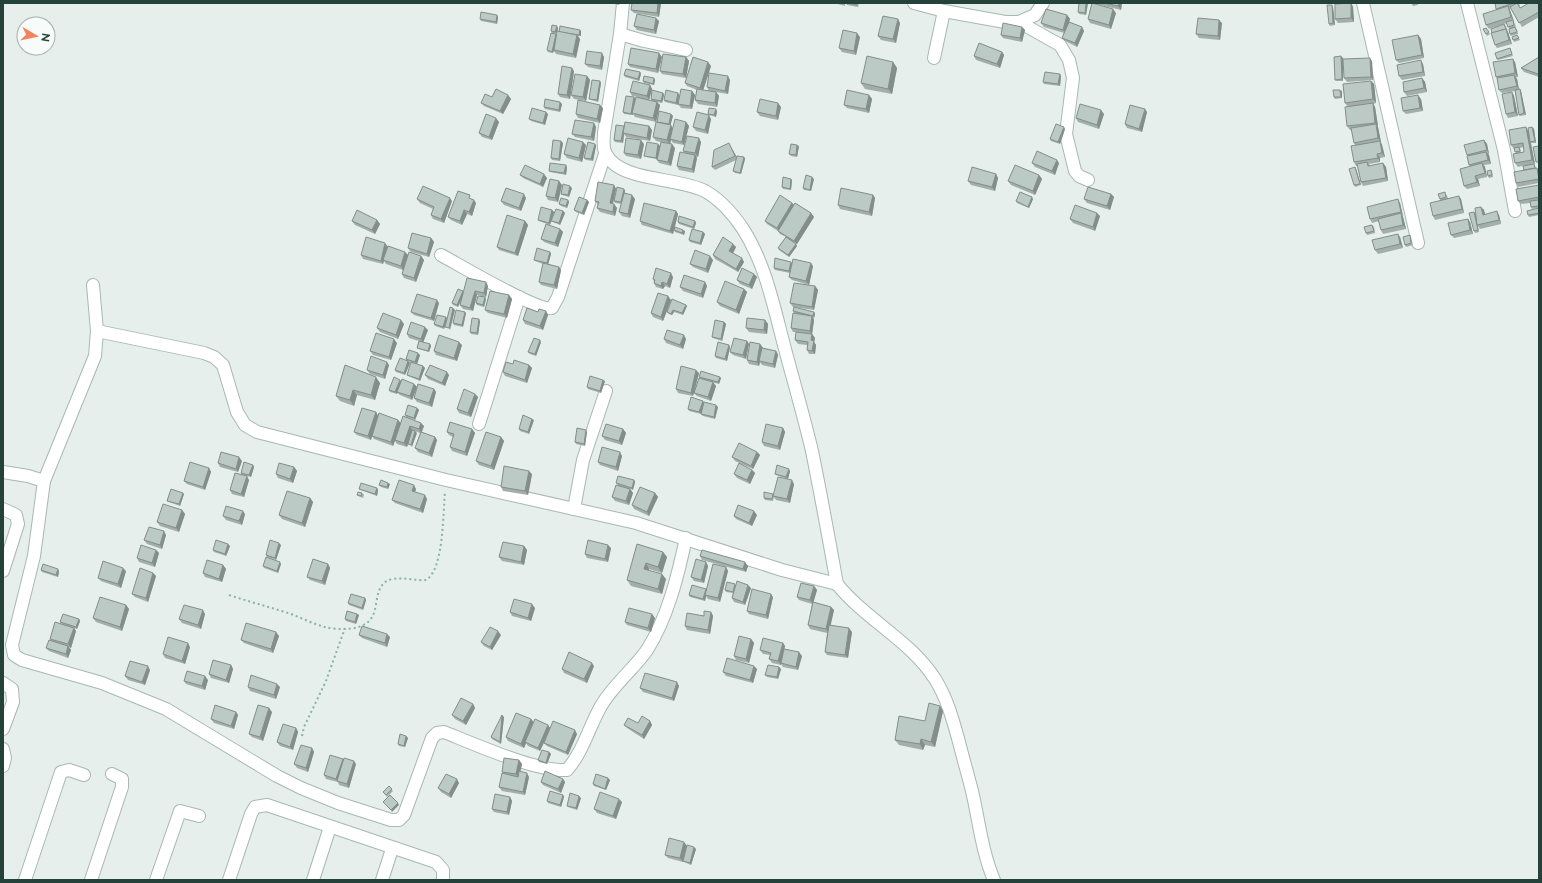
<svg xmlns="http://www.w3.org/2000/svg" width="1542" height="883" viewBox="0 0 1542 883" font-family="Raleway,sans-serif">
  <rect width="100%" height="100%" fill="#e6efeb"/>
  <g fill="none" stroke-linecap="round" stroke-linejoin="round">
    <g stroke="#a8b8b2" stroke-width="14">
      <g id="minor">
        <path d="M 623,3 L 620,34 L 604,133 C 604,140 602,147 606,154 C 620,182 678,177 705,191 C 721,200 733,214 743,229 C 766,265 774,308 785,349 C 794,383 804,417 812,451 C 821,495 829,540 837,584 C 866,620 910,640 935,679 C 947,698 953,720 959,742 C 963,758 968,775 972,791 C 979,821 982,852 994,880"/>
        <path d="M 914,3 L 944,11 L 1005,22 L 1019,22 L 1035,15 L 1043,3"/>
        <path d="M 1363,3 L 1418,243"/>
        <path d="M 1467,3 L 1504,150 L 1515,211"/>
        <path d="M 1019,22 L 1060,45 L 1069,60 L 1073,78 L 1066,134 L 1075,171 L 1079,176 L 1088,180"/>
        <path d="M 620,34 L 644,41 L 686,50"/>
        <path d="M 934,58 L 944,11"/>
        <path d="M 441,255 C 458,264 538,312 552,308 L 558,297 L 605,154"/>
        <path d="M 93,285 L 97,331 L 204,353 L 214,357 L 223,365 L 237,412 L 245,425 L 257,432 L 446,480 L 636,523 L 782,570 L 837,584"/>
        <path d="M 97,331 L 95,356 L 44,481 L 34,556 L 12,645 L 14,655 L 22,660 L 102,683 L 166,709 L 277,776 L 301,788 L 338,803 L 391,820 L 399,820 L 404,815 L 432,738 L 437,733 L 444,732 C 474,744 537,772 567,770 C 584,750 588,729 601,706 C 613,685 633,670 647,650 C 668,617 678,575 686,538"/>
        <path d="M 479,424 L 519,297"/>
        <path d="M 3,472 L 28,476 L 44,481"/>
        <path d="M 3,509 L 16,515 L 18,524 L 3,571"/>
        <path d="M 574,509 L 583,460 L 606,391"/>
        <path d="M 3,683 L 12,689 L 13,702 L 3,729"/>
        <path d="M 3,749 L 5,758 L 3,766"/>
        <path d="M 25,880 L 61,772 L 69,770 L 84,775"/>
        <path d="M 91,880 L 122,787 L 122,779 L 112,774"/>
        <path d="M 156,880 L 180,811 L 199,816"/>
        <path d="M 229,880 L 251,814 L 255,807 L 267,805 L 436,862 L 443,870 L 443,880"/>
        <path d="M 313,880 L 330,827"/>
        <path d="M 382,880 L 392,849"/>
      </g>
    </g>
    <g stroke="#86b3a5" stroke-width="2" stroke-dasharray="2 3" stroke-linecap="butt">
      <path d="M 229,595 C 250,602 270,607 291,614 C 302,618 313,624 325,627 C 338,630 359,631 369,621 C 381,610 371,583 393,579 C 404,577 416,581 426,580 C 444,570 443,511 445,492"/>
      <path d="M 302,736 L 304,727 L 326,681 L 345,628"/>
    </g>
    <use href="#minor" stroke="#fff" stroke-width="12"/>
  </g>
  <g fill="#a1aea9" fill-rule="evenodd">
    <path d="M 609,3 L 620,3 L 619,5 Z"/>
    <path d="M 661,3 L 659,17 L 634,13 L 631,10 Z"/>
    <path d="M 834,3 L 845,3 L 845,6 Z"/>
    <path d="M 846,3 L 859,3 L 858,7 L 847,5 Z"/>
    <path d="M 1079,3 L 1088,3 L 1086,15 L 1079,14 L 1078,12 Z"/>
    <path d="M 1092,3 L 1122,3 L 1121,10 Z"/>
    <path d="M 1351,3 L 1353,7 L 1354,22 L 1338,23 L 1335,19 Z"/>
    <path d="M 1411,3 L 1417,3 L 1418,5 L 1413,6 Z"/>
    <path d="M 1495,3 L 1519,3 L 1520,6 L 1519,6 L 1520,8 L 1529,3 L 1539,3 L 1539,17 L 1522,27 L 1511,8 L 1509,9 L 1516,27 L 1509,29 L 1507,23 L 1489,29 L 1486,25 L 1497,10 Z"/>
    <path d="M 1333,7 L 1335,25 L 1330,26 L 1329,24 Z"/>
    <path d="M 1116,13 L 1111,29 L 1090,23 L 1088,19 Z"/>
    <path d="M 1067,15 L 1070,19 L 1069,22 L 1082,27 L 1084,31 L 1077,47 L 1065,41 L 1062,38 L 1064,33 L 1044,27 L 1041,23 Z"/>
    <path d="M 498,17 L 497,24 L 481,21 L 480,19 Z"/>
    <path d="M 659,21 L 656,34 L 637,30 L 634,26 Z"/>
    <path d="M 900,23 L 896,43 L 881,40 L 878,36 Z"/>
    <path d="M 1222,23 L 1220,40 L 1199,38 L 1196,34 Z"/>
    <path d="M 1504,24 L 1506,26 L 1512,44 L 1497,48 L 1495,45 Z"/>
    <path d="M 1022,27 L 1025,30 L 1022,42 L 1003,38 L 1001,35 Z"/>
    <path d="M 558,28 L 557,33 L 552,33 L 551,31 Z"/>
    <path d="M 1486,28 L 1490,34 L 1487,36 L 1483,29 Z"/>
    <path d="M 1517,29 L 1518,34 L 1511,36 L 1510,34 Z"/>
    <path d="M 581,31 L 581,36 L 578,36 L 580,39 L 576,58 L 556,54 L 554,51 L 553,53 L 548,52 L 547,50 L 556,34 L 557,35 Z"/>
    <path d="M 1418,35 L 1421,39 L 1424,58 L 1399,63 L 1396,60 Z"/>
    <path d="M 1517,35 L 1520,40 L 1514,42 L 1513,40 Z"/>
    <path d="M 860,37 L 856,55 L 842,52 L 839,48 Z"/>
    <path d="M 1510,48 L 1513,56 L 1498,60 L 1497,59 Z"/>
    <path d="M 1002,52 L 1004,55 L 1000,68 L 976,60 L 974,56 Z"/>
    <path d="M 604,57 L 602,70 L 588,67 L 585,64 Z"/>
    <path d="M 662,57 L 658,73 L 630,67 L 628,64 Z"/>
    <path d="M 686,57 L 689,61 L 686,78 L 662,74 L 660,71 Z"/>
    <path d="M 1539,57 L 1539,77 L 1524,72 L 1521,68 Z"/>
    <path d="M 1343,58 L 1343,81 L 1336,81 L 1335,80 Z"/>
    <path d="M 1372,61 L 1373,80 L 1347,82 L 1344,78 Z"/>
    <path d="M 893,62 L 897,68 L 892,94 L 865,89 L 861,83 Z"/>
    <path d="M 1515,62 L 1518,77 L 1516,77 L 1517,79 L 1519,89 L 1520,89 L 1521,91 L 1526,115 L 1520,116 L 1519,115 L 1515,91 L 1502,93 L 1499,90 L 1497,78 L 1496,77 Z"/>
    <path d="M 1423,64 L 1425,76 L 1402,80 L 1399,76 Z"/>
    <path d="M 711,66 L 703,90 L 716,92 L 719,96 L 717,107 L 698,104 L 695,100 L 697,90 L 687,86 L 685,83 Z"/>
    <path d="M 574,71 L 570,99 L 560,97 L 558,94 Z"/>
    <path d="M 640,72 L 641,74 L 639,81 L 625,77 L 624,75 Z"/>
    <path d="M 587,76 L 590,80 L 586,101 L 574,99 L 571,95 Z"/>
    <path d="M 1061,76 L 1060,86 L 1044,84 L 1043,82 Z"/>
    <path d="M 654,78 L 655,80 L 654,85 L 644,83 L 643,81 Z"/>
    <path d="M 1422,78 L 1425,82 L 1427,92 L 1407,96 L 1404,92 Z"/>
    <path d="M 730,80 L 728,94 L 709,91 L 707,87 Z"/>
    <path d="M 1371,81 L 1374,84 L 1376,103 L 1373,104 L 1375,107 L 1378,126 L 1378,127 L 1381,142 L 1382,145 L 1385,157 L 1380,158 L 1380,162 L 1369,164 L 1370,166 L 1383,163 L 1386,167 L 1388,181 L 1363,186 L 1361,182 L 1358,166 L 1356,166 L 1354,162 L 1355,145 L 1354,143 L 1352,130 L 1350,130 L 1347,126 L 1348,107 L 1345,103 Z"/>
    <path d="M 601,83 L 598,102 L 591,100 L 589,99 Z"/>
    <path d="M 650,85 L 652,89 L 649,100 L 652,101 L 651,99 L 663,93 L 664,95 L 662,103 L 652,101 L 660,105 L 656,122 L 635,117 L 633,114 L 633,115 L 624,114 L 623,112 L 634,97 L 635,99 L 638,97 L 632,96 L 630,92 Z"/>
    <path d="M 692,91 L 695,95 L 692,109 L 681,108 L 678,104 Z"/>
    <path d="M 1342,91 L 1342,98 L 1335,99 L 1334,97 Z"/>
    <path d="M 1512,92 L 1514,96 L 1518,116 L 1508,118 L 1506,114 Z"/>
    <path d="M 678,93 L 679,95 L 678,105 L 665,102 L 664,100 Z"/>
    <path d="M 508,95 L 511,99 L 503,114 L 484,106 L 481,103 L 492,97 Z"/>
    <path d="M 869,95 L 872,99 L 869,113 L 847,108 L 844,105 Z"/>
    <path d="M 1421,99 L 1423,111 L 1406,114 L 1403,111 Z"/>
    <path d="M 562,104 L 560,112 L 545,109 L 544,107 Z"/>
    <path d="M 781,107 L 778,120 L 760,116 L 757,112 Z"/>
    <path d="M 603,108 L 600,123 L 578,118 L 576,114 Z"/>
    <path d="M 717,111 L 716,117 L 709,115 L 708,114 Z"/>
    <path d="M 1147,112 L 1142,132 L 1127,128 L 1125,124 Z"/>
    <path d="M 548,114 L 545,125 L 531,121 L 529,119 Z"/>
    <path d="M 671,114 L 673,116 L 670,125 L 673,128 L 686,122 L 689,126 L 684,145 L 673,143 L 671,140 L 670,144 L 656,141 L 653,137 Z"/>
    <path d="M 1104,114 L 1099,129 L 1078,122 L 1076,118 Z"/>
    <path d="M 711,119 L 708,134 L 696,131 L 693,127 Z"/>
    <path d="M 499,122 L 492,140 L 482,137 L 479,133 Z"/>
    <path d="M 594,123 L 596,127 L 594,141 L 575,137 L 572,134 Z"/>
    <path d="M 624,126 L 649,126 L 652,130 L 650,141 L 626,137 L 624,134 L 623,143 L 615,142 L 614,140 Z"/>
    <path d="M 1526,127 L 1528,131 L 1532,127 L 1534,129 L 1536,143 L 1531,143 L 1531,142 L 1535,164 L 1534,164 L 1536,168 L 1539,171 L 1539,183 L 1518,187 L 1516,183 L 1526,165 L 1518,167 L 1515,163 L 1516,153 L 1515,149 L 1514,149 L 1511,145 ZM 1524,147 L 1524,152 L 1521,152 L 1520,148 Z"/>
    <path d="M 1065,129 L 1060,144 L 1051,141 L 1050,139 Z"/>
    <path d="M 1484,140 L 1487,144 L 1489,154 L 1488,154 L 1489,155 L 1491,164 L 1484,165 L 1485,167 L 1487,177 L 1478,179 L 1480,186 L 1467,189 L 1464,186 L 1470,166 L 1469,165 L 1468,156 L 1467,155 Z"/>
    <path d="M 701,142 L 698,157 L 696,157 L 697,158 L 694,173 L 679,170 L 677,166 L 685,153 L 683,151 Z"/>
    <path d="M 563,143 L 560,161 L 552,160 L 551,158 Z"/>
    <path d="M 595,144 L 596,146 L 593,161 L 586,160 L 584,158 Z"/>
    <path d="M 644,144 L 641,159 L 626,156 L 624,153 Z"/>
    <path d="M 658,144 L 660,146 L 675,148 L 671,166 L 659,163 L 657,159 L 646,157 L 644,156 Z"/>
    <path d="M 586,145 L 582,162 L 567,158 L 564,154 Z"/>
    <path d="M 799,146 L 797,157 L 791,156 L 789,154 Z"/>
    <path d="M 731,147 L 737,158 L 744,157 L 745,159 L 741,174 L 735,173 L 733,171 L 736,160 L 715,170 L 712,167 Z"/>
    <path d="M 1032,163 L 1059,163 L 1055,175 L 1035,167 Z"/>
    <path d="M 567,167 L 566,175 L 550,172 L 549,171 Z"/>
    <path d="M 1355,167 L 1356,169 L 1361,185 L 1355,187 L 1354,185 Z"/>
    <path d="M 1491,170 L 1492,172 L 1493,177 L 1489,178 L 1488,176 Z"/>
    <path d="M 996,174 L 998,178 L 995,191 L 971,185 L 968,181 Z"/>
    <path d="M 520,175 L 547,178 L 543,187 L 523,178 Z"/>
    <path d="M 1039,175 L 1042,179 L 1035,195 L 1011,185 L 1008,181 Z"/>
    <path d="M 791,179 L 792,180 L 791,190 L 783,189 L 782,187 Z"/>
    <path d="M 814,179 L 811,191 L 804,190 L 803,188 Z"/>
    <path d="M 562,185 L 558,202 L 548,200 L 546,196 Z"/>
    <path d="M 614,185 L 616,189 L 613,204 L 614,204 L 617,208 L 615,216 L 600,212 L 597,208 L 598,205 L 595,201 Z"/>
    <path d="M 1539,185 L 1539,208 L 1532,209 L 1531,207 L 1530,203 L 1521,204 L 1518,201 Z"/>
    <path d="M 572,188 L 569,197 L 562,195 L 561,194 Z"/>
    <path d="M 624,189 L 625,191 L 625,193 L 635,199 L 630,218 L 622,216 L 619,212 L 622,204 L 615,203 L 614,201 Z"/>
    <path d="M 1111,194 L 1114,197 L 1110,210 L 1087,203 L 1084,199 Z"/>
    <path d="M 1446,194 L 1448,198 L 1461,199 L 1464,213 L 1435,220 L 1433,216 L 1440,200 L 1440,199 Z"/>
    <path d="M 873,195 L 875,198 L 872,216 L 840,209 L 838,205 Z"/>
    <path d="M 526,198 L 521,211 L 504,205 L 501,201 Z"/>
    <path d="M 417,199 L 452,201 L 444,223 L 433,219 L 431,215 L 433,209 L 420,203 Z"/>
    <path d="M 472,199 L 476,203 L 472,216 L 467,214 L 462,225 L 451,220 L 448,217 Z"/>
    <path d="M 1033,199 L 1029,208 L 1017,203 L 1016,201 Z"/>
    <path d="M 568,200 L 569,202 L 567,208 L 561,206 L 559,204 Z"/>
    <path d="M 587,200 L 589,202 L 584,215 L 576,212 L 574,210 Z"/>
    <path d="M 792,203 L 794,205 L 811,213 L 814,217 L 797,244 L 788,239 L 797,246 L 789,257 L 779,250 L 778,248 L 786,237 L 780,234 L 778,231 L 767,224 L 765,221 Z"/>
    <path d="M 1400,203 L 1403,216 L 1402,216 L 1403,217 L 1406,229 L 1383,234 L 1381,230 L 1379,221 L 1372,223 L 1370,219 Z"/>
    <path d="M 1481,207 L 1484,210 L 1485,214 L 1499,215 L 1501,224 L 1480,229 L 1478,226 L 1479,232 L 1475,233 L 1474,231 L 1475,213 L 1476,218 Z"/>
    <path d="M 1539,208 L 1539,215 L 1529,217 L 1528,215 Z"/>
    <path d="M 552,210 L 554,212 L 550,225 L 539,221 L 538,220 Z"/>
    <path d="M 563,211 L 565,213 L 560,225 L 553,222 L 551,221 Z"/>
    <path d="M 676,211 L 678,214 L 673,234 L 642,225 L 640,221 Z"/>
    <path d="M 1100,216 L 1095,231 L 1073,223 L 1070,219 Z"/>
    <path d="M 1468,219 L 1470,222 L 1473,234 L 1454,238 L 1451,235 Z"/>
    <path d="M 377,220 L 380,224 L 375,234 L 355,225 L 352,221 Z"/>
    <path d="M 525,221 L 528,225 L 518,256 L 499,250 L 497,247 Z"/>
    <path d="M 695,221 L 696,223 L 694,229 L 679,224 L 678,222 Z"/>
    <path d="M 1374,226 L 1375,233 L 1367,235 L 1366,233 Z"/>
    <path d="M 560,229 L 563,232 L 558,247 L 544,242 L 541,239 Z"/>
    <path d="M 674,230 L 685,231 L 684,235 L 675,232 Z"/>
    <path d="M 703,232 L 705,234 L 701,245 L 690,242 L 689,240 Z"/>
    <path d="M 1410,235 L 1411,237 L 1413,245 L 1406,247 L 1405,245 Z"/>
    <path d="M 1400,237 L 1403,248 L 1378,254 L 1375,250 Z"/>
    <path d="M 431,238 L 434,242 L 429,257 L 411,252 L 408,248 Z"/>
    <path d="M 733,244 L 736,247 L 733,253 L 744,262 L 738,272 L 715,259 L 713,255 Z"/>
    <path d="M 388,246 L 408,255 L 421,256 L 424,260 L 416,282 L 404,278 L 402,274 L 403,270 L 386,264 L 384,261 L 383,264 L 363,259 L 361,255 Z"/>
    <path d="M 550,252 L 551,254 L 548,264 L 559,267 L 561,270 L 557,289 L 541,285 L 539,282 L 543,264 L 535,261 L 534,260 Z"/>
    <path d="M 713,260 L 708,273 L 693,267 L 690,264 Z"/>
    <path d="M 792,263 L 813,266 L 809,285 L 792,280 L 789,277 L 790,273 L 775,270 L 774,268 Z"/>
    <path d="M 754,274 L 757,277 L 752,289 L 740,284 L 737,280 Z"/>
    <path d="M 673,277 L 670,288 L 665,286 L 663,289 L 656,287 L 654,283 L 654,282 L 653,279 Z"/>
    <path d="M 705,282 L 707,286 L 703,298 L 683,291 L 680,287 Z"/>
    <path d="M 488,286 L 486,297 L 477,295 L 473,311 L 463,309 L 460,305 L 461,300 L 458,307 L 453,305 L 452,303 L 463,292 Z"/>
    <path d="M 815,286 L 818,290 L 814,310 L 793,307 L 790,303 Z"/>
    <path d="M 744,289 L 747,292 L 739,314 L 720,306 L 717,302 Z"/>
    <path d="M 509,295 L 512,299 L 507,318 L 488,313 L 485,310 Z"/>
    <path d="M 486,299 L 484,307 L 477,305 L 476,303 Z"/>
    <path d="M 672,299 L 687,306 L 683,315 L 674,312 L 672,315 L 669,314 L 667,312 Z"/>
    <path d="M 671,300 L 663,321 L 653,317 L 651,313 Z"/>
    <path d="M 439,303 L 434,321 L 414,315 L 411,312 Z"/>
    <path d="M 546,311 L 548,315 L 543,330 L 525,324 L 523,320 L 538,312 Z"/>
    <path d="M 793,311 L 814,312 L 815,314 L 814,318 L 813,317 L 814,320 L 812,334 L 815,338 L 814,342 L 816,345 L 815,354 L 809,354 L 807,350 L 807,345 L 798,344 L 795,340 L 796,332 L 793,332 L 791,328 L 794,313 Z"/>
    <path d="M 466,313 L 463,327 L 454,325 L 453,323 Z"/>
    <path d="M 446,317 L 447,319 L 444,329 L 435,326 L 434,324 Z"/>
    <path d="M 765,320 L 768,324 L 767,334 L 749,332 L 746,328 Z"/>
    <path d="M 480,321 L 478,335 L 471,334 L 470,332 Z"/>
    <path d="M 724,322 L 726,324 L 722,341 L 713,338 L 712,337 Z"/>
    <path d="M 404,324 L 398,339 L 380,332 L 377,328 Z"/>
    <path d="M 428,330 L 423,342 L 430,344 L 431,346 L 429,352 L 419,349 L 417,348 L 419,341 L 409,338 L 407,334 Z"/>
    <path d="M 664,339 L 686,339 L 683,349 L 666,343 Z"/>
    <path d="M 747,341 L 749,344 L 746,359 L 733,355 L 730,352 Z"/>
    <path d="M 541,342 L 536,356 L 530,354 L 528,352 Z"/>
    <path d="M 397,343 L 391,360 L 373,355 L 370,351 Z"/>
    <path d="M 760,344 L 763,348 L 776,351 L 778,355 L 775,368 L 762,365 L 760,362 L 759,366 L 749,364 L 747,360 Z"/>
    <path d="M 462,345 L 457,361 L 436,355 L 434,351 Z"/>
    <path d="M 730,347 L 727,361 L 716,358 L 715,356 Z"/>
    <path d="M 420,355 L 417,364 L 407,361 L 406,359 Z"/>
    <path d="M 408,361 L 410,363 L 405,375 L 396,372 L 395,370 Z"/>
    <path d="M 513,364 L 529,365 L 532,368 L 527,383 L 505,376 L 503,372 Z"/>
    <path d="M 345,365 L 380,383 L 375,400 L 357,395 L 354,406 L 340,401 L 336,396 Z"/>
    <path d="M 389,365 L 385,379 L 370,374 L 367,370 Z"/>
    <path d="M 423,366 L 425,368 L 420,381 L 408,376 L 407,375 Z"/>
    <path d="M 699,373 L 694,392 L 700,378 L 699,377 L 721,378 L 719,384 L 711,382 L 716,386 L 711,401 L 697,396 L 694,393 L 693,396 L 678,393 L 676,389 Z"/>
    <path d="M 425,375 L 449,375 L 445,386 L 428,379 Z"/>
    <path d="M 401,381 L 414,384 L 417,387 L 412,400 L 400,395 L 397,392 L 397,394 L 390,392 L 389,390 Z"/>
    <path d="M 605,381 L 601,393 L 588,389 L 587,387 Z"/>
    <path d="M 434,389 L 436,392 L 432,407 L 417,402 L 414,398 Z"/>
    <path d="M 475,394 L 478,397 L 471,417 L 459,413 L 457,409 Z"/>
    <path d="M 703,401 L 704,403 L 718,407 L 715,419 L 703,416 L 701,414 L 703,405 L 701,414 L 689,411 L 688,409 Z"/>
    <path d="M 417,408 L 419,410 L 415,420 L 408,417 L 424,426 L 422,432 L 435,437 L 437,440 L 432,457 L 418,452 L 415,448 L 420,433 L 412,430 L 407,447 L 397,444 L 395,441 L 393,446 L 374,439 L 372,436 L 371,440 L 357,435 L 354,432 L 376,412 L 378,416 L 398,420 L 401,423 L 406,417 L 405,415 Z"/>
    <path d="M 534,420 L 529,434 L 520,431 L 519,429 Z"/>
    <path d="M 783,428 L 785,432 L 780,450 L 764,446 L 762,442 Z"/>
    <path d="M 472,429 L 475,433 L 467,456 L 452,451 L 450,447 L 453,437 L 449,435 L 447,432 Z"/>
    <path d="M 623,429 L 626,433 L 622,445 L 605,440 L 602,436 Z"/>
    <path d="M 587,432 L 585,446 L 576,444 L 575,442 Z"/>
    <path d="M 501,437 L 504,441 L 494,470 L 479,465 L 476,461 Z"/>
    <path d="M 757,452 L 760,455 L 753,469 L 735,461 L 732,457 Z"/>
    <path d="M 622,456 L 618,471 L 600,465 L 598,462 Z"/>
    <path d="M 242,461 L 238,472 L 220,467 L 218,463 Z"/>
    <path d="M 253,465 L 254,467 L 251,477 L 242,475 L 241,473 Z"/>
    <path d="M 294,467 L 297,471 L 293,483 L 278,478 L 276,474 Z"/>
    <path d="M 209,468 L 211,472 L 205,490 L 187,484 L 184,481 Z"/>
    <path d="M 752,470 L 755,473 L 750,484 L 737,478 L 734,474 Z"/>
    <path d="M 790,471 L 788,479 L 776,475 L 775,474 Z"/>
    <path d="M 532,474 L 528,495 L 503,491 L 501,487 Z"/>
    <path d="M 249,480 L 244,497 L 232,494 L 230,490 Z"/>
    <path d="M 634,480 L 635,482 L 633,490 L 630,489 L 633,493 L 629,505 L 615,501 L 612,497 L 618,485 L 616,483 Z"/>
    <path d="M 390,484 L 388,489 L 381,487 L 379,485 Z"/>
    <path d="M 794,484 L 790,503 L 776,500 L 774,497 L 773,501 L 765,500 L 764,498 L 773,494 Z"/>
    <path d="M 377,488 L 378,490 L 377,496 L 361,490 L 359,489 Z"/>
    <path d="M 416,489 L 415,492 L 427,499 L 423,513 L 395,503 L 392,500 Z"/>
    <path d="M 362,493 L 364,495 L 363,498 L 358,496 L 357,495 Z"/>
    <path d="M 655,493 L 658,497 L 649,516 L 634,509 L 632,505 Z"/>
    <path d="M 184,494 L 180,506 L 169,502 L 167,501 Z"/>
    <path d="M 310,498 L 313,502 L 305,527 L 282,519 L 279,515 Z"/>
    <path d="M 182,510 L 185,514 L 179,532 L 160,526 L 157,522 Z"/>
    <path d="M 245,514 L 242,525 L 226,520 L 223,516 Z"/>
    <path d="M 757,515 L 752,526 L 736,519 L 734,516 Z"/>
    <path d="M 166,535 L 162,549 L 147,544 L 144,540 Z"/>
    <path d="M 637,544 L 663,552 L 667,557 L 662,573 L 649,569 L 649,570 L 666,579 L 662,594 L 631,586 L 627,580 Z"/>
    <path d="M 281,545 L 276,560 L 267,557 L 266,555 Z"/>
    <path d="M 230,546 L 226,556 L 214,552 L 213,550 Z"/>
    <path d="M 524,546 L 527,550 L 524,565 L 502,561 L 499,557 Z"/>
    <path d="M 611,548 L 608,562 L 587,558 L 585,554 Z"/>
    <path d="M 156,550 L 159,553 L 155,567 L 139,562 L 137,558 Z"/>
    <path d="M 700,556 L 748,566 L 746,572 L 702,560 Z"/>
    <path d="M 706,562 L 708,566 L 704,583 L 694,581 L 691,577 Z"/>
    <path d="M 281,564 L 278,573 L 264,568 L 263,566 Z"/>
    <path d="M 328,564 L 330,568 L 325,585 L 310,580 L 307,577 Z"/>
    <path d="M 223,565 L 226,569 L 222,582 L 205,577 L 203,573 Z"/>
    <path d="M 726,567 L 728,571 L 720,602 L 708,599 L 706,596 L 705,601 L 690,597 L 689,595 L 706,589 Z"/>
    <path d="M 41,570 L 59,571 L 58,577 L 42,572 Z"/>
    <path d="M 126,571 L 121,588 L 101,581 L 98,578 Z"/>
    <path d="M 153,573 L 156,576 L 148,602 L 135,597 L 132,594 Z"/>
    <path d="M 736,585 L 751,588 L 745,605 L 734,602 L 732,598 L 733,593 L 726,592 L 725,590 Z"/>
    <path d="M 814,586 L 817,590 L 813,602 L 831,607 L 834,610 L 830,625 L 852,632 L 848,658 L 827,655 L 825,652 L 827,633 L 810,629 L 808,625 L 812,604 L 799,600 L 797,597 Z"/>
    <path d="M 773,597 L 768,619 L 749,614 L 747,611 Z"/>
    <path d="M 365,598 L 366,600 L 363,610 L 349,605 L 348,603 Z"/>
    <path d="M 126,605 L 129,609 L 122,631 L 96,622 L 93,618 Z"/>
    <path d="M 535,608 L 531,621 L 512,616 L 510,612 Z"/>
    <path d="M 711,612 L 713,616 L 710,634 L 687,630 L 685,626 Z"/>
    <path d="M 205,614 L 201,629 L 182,623 L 179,619 Z"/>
    <path d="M 357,614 L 359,615 L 356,624 L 346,621 L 345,619 Z"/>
    <path d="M 655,618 L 651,632 L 627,625 L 625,622 Z"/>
    <path d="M 79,619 L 80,621 L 77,629 L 74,628 L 76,631 L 71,648 L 69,647 L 71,650 L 68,658 L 49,651 L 46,648 L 52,641 L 50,639 L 62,624 L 60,622 Z"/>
    <path d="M 359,635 L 390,637 L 387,647 L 362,638 Z"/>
    <path d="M 501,635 L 492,650 L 484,646 L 481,642 Z"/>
    <path d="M 279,636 L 273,653 L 244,643 L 241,640 Z"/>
    <path d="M 751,639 L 754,643 L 749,663 L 736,660 L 734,656 Z"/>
    <path d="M 783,643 L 785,646 L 784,649 L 802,656 L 798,670 L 783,667 L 781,664 L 781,665 L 772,663 L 769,659 L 770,655 L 763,654 L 760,650 Z"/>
    <path d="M 190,647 L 185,664 L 165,658 L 163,654 Z"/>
    <path d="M 231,665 L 233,669 L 229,683 L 211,678 L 209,674 Z"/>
    <path d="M 594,666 L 587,683 L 564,673 L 562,669 Z"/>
    <path d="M 779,667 L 781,669 L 778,679 L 767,677 L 765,675 Z"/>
    <path d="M 757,669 L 753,683 L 726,676 L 723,672 Z"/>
    <path d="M 150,670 L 145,685 L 128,680 L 125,676 Z"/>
    <path d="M 208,680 L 205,690 L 186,684 L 184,681 Z"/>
    <path d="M 679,686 L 674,701 L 643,692 L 640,688 Z"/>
    <path d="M 248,687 L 280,687 L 276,699 L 250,691 Z"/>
    <path d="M 473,704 L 475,708 L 466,725 L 455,719 L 452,715 Z"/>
    <path d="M 940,706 L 943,711 L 935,747 L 925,745 L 923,750 L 899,745 L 895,740 L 925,721 Z"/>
    <path d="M 236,712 L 238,715 L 234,729 L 214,723 L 211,719 Z"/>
    <path d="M 272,712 L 263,741 L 252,737 L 249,734 Z"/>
    <path d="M 504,717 L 501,744 L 492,739 L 491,737 Z"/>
    <path d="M 531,719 L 534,722 L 548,725 L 550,728 L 577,734 L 568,755 L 547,746 L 544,743 L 540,751 L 528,746 L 526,743 L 524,748 L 508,741 L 506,737 Z"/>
    <path d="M 650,721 L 652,725 L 644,739 L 627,728 L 624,725 Z"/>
    <path d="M 296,728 L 298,732 L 293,750 L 280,746 L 277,742 Z"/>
    <path d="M 406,736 L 408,738 L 405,747 L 399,746 L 398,744 Z"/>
    <path d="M 312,748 L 314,752 L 308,772 L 297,768 L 294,764 Z"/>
    <path d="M 549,752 L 551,754 L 547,764 L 539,762 L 538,760 Z"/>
    <path d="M 519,760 L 522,764 L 520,772 L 529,777 L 525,795 L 502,791 L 499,787 L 503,774 L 502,772 Z"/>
    <path d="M 356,764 L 349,788 L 339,785 L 338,782 L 326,779 L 324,775 Z"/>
    <path d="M 563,779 L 565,782 L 561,793 L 543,785 L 541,782 Z"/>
    <path d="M 610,780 L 606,790 L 594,786 L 593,784 Z"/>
    <path d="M 459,783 L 451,798 L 441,792 L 438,788 Z"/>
    <path d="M 389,786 L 393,791 L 387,797 L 383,792 Z"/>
    <path d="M 563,795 L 564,797 L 561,807 L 548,803 L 547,801 Z"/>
    <path d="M 510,797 L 512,801 L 509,815 L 494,812 L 492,809 Z"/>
    <path d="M 581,798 L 577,810 L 568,807 L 567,806 Z"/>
    <path d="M 622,802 L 616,819 L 597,813 L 594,809 Z"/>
    <path d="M 687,846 L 685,854 L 696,849 L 691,865 L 684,862 L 683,861 L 683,862 L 668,858 L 665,855 Z"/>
  </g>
  <g fill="#838d89">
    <path d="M 658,3 L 661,3 L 659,17 L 657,13 Z"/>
    <path d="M 1086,3 L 1088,3 L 1086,15 L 1085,13 Z"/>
    <path d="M 1119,3 L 1122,3 L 1121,10 L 1118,6 Z"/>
    <path d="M 1351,3 L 1353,7 L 1354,22 L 1351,18 Z"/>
    <path d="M 1332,5 L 1333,7 L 1335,25 L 1333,23 Z"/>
    <path d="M 1508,6 L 1510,10 L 1514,21 L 1511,17 Z"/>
    <path d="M 1113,9 L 1116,13 L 1111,29 L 1109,25 Z"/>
    <path d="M 497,15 L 498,17 L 497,24 L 496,22 Z"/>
    <path d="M 1067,15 L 1070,19 L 1066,33 L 1063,30 Z"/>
    <path d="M 656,18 L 659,21 L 656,34 L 654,30 Z"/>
    <path d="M 898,19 L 900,23 L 896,43 L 893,39 Z"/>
    <path d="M 1219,20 L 1222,23 L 1220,40 L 1218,36 Z"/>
    <path d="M 557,26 L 558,28 L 557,33 L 555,32 Z"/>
    <path d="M 1022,27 L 1025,30 L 1022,42 L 1020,38 Z"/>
    <path d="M 1082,27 L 1084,31 L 1077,47 L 1075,43 Z"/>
    <path d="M 1506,29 L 1508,32 L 1512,44 L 1509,40 Z"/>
    <path d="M 580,30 L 581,31 L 581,36 L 579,35 Z"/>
    <path d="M 857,33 L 860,37 L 856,55 L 854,51 Z"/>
    <path d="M 556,34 L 557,36 L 553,53 L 552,52 Z"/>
    <path d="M 577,35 L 580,39 L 576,58 L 573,54 Z"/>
    <path d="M 1418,35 L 1421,39 L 1424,58 L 1422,55 Z"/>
    <path d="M 1002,52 L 1004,55 L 1000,68 L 997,64 Z"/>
    <path d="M 602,53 L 604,57 L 602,70 L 600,66 Z"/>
    <path d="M 659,53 L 662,57 L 658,73 L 656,69 Z"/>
    <path d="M 1341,56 L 1343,58 L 1343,81 L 1342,79 Z"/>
    <path d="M 686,57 L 689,61 L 686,78 L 683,74 Z"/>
    <path d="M 1370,58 L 1372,61 L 1373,80 L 1371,77 Z"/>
    <path d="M 1513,59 L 1515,62 L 1518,77 L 1515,73 Z"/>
    <path d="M 1421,60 L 1423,64 L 1425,76 L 1423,72 Z"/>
    <path d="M 708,62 L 711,66 L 703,91 L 700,88 Z"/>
    <path d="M 893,62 L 897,68 L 892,94 L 888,89 Z"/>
    <path d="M 572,68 L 574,71 L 570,99 L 567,95 Z"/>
    <path d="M 640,72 L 641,74 L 639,81 L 638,79 Z"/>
    <path d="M 1060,74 L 1061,76 L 1060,86 L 1058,84 Z"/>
    <path d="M 1514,75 L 1517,79 L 1519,90 L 1517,86 Z"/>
    <path d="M 587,76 L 590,80 L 586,101 L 583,97 Z"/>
    <path d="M 728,76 L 730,80 L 728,94 L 725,91 Z"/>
    <path d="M 654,78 L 655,80 L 654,85 L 653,84 Z"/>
    <path d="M 1422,78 L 1425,82 L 1427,92 L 1424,88 Z"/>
    <path d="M 600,81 L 601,83 L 598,102 L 597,100 Z"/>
    <path d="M 1371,81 L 1374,84 L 1376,103 L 1373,99 Z"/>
    <path d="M 650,85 L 652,89 L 649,100 L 647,96 Z"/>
    <path d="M 1520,89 L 1521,91 L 1526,115 L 1524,113 Z"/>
    <path d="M 1340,90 L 1342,91 L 1342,98 L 1341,97 Z"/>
    <path d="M 692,91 L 695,95 L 692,109 L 690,106 Z"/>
    <path d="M 716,92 L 719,96 L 717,107 L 715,103 Z"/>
    <path d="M 1512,92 L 1514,96 L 1518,116 L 1515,112 Z"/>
    <path d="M 663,93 L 664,95 L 662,103 L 661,101 Z"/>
    <path d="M 678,93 L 679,95 L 678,105 L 676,103 Z"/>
    <path d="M 508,95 L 511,99 L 503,114 L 500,111 Z"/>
    <path d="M 869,95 L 872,99 L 869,113 L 866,109 Z"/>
    <path d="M 1418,95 L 1421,99 L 1423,111 L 1420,108 Z"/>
    <path d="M 634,97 L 636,99 L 632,113 L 633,114 L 633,115 L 631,114 Z"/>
    <path d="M 560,102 L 562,104 L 560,112 L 559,110 Z"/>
    <path d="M 657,102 L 660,105 L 656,122 L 653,118 Z"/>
    <path d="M 778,103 L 781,107 L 778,120 L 776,116 Z"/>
    <path d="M 1373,103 L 1375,107 L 1378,126 L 1375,123 Z"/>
    <path d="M 600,105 L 603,108 L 600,123 L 597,119 Z"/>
    <path d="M 716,109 L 717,111 L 716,117 L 714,115 Z"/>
    <path d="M 1145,109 L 1147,112 L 1142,132 L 1139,129 Z"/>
    <path d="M 1101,110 L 1104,114 L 1099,129 L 1097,125 Z"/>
    <path d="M 546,112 L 548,114 L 545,125 L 543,123 Z"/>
    <path d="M 671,114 L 673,116 L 670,127 L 668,125 Z"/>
    <path d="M 709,115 L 711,119 L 708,134 L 705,130 Z"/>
    <path d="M 496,118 L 499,122 L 492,140 L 489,137 Z"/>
    <path d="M 686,122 L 689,126 L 684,145 L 682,142 Z"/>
    <path d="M 594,123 L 596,127 L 594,141 L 591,137 Z"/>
    <path d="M 1376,124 L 1378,127 L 1381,142 L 1378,138 Z"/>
    <path d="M 671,125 L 673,129 L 670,139 L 671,140 L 670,144 L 667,140 Z"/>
    <path d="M 649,126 L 652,130 L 650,141 L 647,138 Z"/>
    <path d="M 1064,127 L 1065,129 L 1060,144 L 1058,142 Z"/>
    <path d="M 1526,127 L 1528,131 L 1535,164 L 1532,160 Z"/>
    <path d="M 1532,127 L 1534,129 L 1536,143 L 1535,141 Z"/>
    <path d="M 623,133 L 624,134 L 623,143 L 621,141 Z"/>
    <path d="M 699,138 L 701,142 L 698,157 L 695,153 Z"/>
    <path d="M 641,140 L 644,144 L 641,159 L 638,155 Z"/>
    <path d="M 1484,140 L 1487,144 L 1489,154 L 1487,150 Z"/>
    <path d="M 561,141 L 563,143 L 560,161 L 559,159 Z"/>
    <path d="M 1380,141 L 1382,145 L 1385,157 L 1382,153 Z"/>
    <path d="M 583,142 L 586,145 L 582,162 L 579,158 Z"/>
    <path d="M 729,143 L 731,147 L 738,159 L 735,156 Z"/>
    <path d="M 595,144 L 596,146 L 593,161 L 591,159 Z"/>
    <path d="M 658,144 L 660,146 L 657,160 L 656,158 Z"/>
    <path d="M 672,144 L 675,148 L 671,166 L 668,162 Z"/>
    <path d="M 797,145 L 799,146 L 797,157 L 796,155 Z"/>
    <path d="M 1486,152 L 1489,155 L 1491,164 L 1488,160 Z"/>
    <path d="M 1377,154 L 1380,158 L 1380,162 L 1378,158 Z"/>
    <path d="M 695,155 L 697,158 L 694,173 L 692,169 Z"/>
    <path d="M 744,157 L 745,159 L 741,174 L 740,173 Z"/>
    <path d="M 1057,160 L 1059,163 L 1055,175 L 1052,171 Z"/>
    <path d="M 1383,163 L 1386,167 L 1388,181 L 1386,178 Z"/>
    <path d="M 1482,163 L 1485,167 L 1487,177 L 1485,173 Z"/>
    <path d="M 566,165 L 567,167 L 566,175 L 564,173 Z"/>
    <path d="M 1355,167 L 1356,169 L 1361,185 L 1360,184 Z"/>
    <path d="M 1537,168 L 1539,171 L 1539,179 Z"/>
    <path d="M 544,174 L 547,178 L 543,187 L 540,184 Z"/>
    <path d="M 996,174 L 998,178 L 995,191 L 992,187 Z"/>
    <path d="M 1039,175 L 1042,179 L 1035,195 L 1033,191 Z"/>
    <path d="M 1475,176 L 1478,179 L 1480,186 L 1477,182 Z"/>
    <path d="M 812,177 L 814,179 L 811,191 L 810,190 Z"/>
    <path d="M 791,179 L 792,180 L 791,190 L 790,189 Z"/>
    <path d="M 559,181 L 562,185 L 558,202 L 555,198 Z"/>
    <path d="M 614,185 L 616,189 L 612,207 L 610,203 Z"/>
    <path d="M 570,186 L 572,188 L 569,197 L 568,195 Z"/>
    <path d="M 624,189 L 625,191 L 622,204 L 621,202 Z"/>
    <path d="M 524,194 L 526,198 L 521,211 L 519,208 Z"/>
    <path d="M 1111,194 L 1114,197 L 1110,210 L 1107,206 Z"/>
    <path d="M 632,195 L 635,199 L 630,218 L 628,214 Z"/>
    <path d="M 873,195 L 875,198 L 872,216 L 869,212 Z"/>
    <path d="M 1459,196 L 1461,199 L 1464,213 L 1462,209 Z"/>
    <path d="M 1032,197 L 1033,199 L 1029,208 L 1028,207 Z"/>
    <path d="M 450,198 L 452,201 L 444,223 L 441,219 Z"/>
    <path d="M 1398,199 L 1400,203 L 1403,216 L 1401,212 Z"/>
    <path d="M 474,200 L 476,203 L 472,216 L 469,212 Z"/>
    <path d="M 568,200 L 569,202 L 567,208 L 566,206 Z"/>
    <path d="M 587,200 L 589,202 L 584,215 L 582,213 Z"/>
    <path d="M 792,203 L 795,206 L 780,232 L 777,228 Z"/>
    <path d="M 614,204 L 617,208 L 615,216 L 613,212 Z"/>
    <path d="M 1481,207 L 1484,210 L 1486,218 L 1483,215 Z"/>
    <path d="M 464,210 L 467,214 L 462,225 L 460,221 Z"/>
    <path d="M 552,210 L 554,212 L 550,225 L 549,223 Z"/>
    <path d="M 563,211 L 565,213 L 560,225 L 559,223 Z"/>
    <path d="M 676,211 L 678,214 L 673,234 L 670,231 Z"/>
    <path d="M 1497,211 L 1499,215 L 1501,224 L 1499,220 Z"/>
    <path d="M 1474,212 L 1475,213 L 1478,225 L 1477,225 L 1479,232 L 1478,230 Z"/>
    <path d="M 811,213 L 814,217 L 797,244 L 794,241 Z"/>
    <path d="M 1097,213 L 1100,216 L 1095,231 L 1093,227 Z"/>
    <path d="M 1401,213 L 1403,217 L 1406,229 L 1403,225 Z"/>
    <path d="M 1468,219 L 1470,222 L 1473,234 L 1470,230 Z"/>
    <path d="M 377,220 L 380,224 L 375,234 L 372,230 Z"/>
    <path d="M 525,221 L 528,225 L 518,256 L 515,253 Z"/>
    <path d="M 695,221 L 696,223 L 694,229 L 693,227 Z"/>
    <path d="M 560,229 L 563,232 L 558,247 L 555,243 Z"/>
    <path d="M 683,230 L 685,231 L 684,235 L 682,233 Z"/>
    <path d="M 703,232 L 705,234 L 701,245 L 700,243 Z"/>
    <path d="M 1398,234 L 1400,237 L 1403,248 L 1400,244 Z"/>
    <path d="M 431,238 L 434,242 L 429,257 L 427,254 Z"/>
    <path d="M 385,243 L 388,247 L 383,264 L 381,261 Z"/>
    <path d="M 733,244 L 736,247 L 732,255 L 729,251 Z"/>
    <path d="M 796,244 L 797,246 L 789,257 L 788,255 Z"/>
    <path d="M 405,252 L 408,255 L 403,270 L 401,266 Z"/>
    <path d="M 550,252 L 551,254 L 548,265 L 547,263 Z"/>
    <path d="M 421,256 L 424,260 L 416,282 L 414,278 Z"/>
    <path d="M 710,256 L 713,260 L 708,273 L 706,269 Z"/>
    <path d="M 742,258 L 744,262 L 738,272 L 736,269 Z"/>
    <path d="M 791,262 L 792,263 L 790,273 L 789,271 Z"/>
    <path d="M 811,263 L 813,266 L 809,285 L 806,281 Z"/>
    <path d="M 559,267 L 561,270 L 557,289 L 554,285 Z"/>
    <path d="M 671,273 L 673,277 L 670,288 L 667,284 Z"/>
    <path d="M 754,274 L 757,277 L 752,289 L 749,285 Z"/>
    <path d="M 486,282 L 488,286 L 486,297 L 484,293 Z"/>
    <path d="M 662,282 L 665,286 L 663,289 L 661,286 Z"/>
    <path d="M 705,282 L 707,286 L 703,298 L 701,294 Z"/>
    <path d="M 815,286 L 818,290 L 814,310 L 812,307 Z"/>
    <path d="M 744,289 L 747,292 L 739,314 L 736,310 Z"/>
    <path d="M 463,291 L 464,293 L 458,307 L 457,305 Z"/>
    <path d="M 475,291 L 477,295 L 473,311 L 470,308 Z"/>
    <path d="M 509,295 L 512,299 L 507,318 L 504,314 Z"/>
    <path d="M 668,296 L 671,300 L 663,321 L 661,317 Z"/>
    <path d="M 485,297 L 486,299 L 484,307 L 483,305 Z"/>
    <path d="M 437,300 L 439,303 L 434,321 L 431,318 Z"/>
    <path d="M 686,305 L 687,306 L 683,315 L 682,313 Z"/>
    <path d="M 453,308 L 455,310 L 450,330 L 449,328 Z"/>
    <path d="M 673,310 L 674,312 L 672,315 L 671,314 Z"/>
    <path d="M 546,311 L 548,315 L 543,330 L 540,326 Z"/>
    <path d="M 465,312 L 466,313 L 463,327 L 462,325 Z"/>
    <path d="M 814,312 L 815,314 L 814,318 L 813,316 Z"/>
    <path d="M 812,316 L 814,320 L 812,335 L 810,331 Z"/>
    <path d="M 446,317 L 447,319 L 444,329 L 443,327 Z"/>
    <path d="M 479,319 L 480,321 L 478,335 L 477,333 Z"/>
    <path d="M 401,320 L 404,324 L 398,339 L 396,335 Z"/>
    <path d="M 765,320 L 768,324 L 767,334 L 764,330 Z"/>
    <path d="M 724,322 L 726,324 L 722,341 L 721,339 Z"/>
    <path d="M 425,327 L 428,330 L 423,343 L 421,339 Z"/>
    <path d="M 812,334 L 815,338 L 814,342 L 816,345 L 815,354 L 812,351 L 811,340 Z"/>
    <path d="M 684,335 L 686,339 L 683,349 L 680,345 Z"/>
    <path d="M 394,339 L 397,343 L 391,360 L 389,357 Z"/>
    <path d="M 540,340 L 541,342 L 536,356 L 535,354 Z"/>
    <path d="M 747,341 L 749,344 L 746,359 L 743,355 Z"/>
    <path d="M 459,342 L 462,345 L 457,361 L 454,358 Z"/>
    <path d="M 430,344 L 431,346 L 429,352 L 428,351 Z"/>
    <path d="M 760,344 L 763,348 L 759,366 L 757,362 Z"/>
    <path d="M 729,345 L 730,347 L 727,361 L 725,359 Z"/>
    <path d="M 776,351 L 778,355 L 775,368 L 773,364 Z"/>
    <path d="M 418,353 L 420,355 L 417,364 L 415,362 Z"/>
    <path d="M 408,361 L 410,363 L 405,375 L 404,373 Z"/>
    <path d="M 387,362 L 389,365 L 385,379 L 383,375 Z"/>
    <path d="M 529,365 L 532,368 L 527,383 L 525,380 Z"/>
    <path d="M 423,366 L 425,368 L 420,381 L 419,379 Z"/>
    <path d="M 696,370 L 699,373 L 693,396 L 691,393 Z"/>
    <path d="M 447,372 L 449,375 L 445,386 L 442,383 Z"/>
    <path d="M 376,377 L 380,383 L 375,400 L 371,395 Z"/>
    <path d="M 720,377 L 721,378 L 719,384 L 718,382 Z"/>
    <path d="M 400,380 L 402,382 L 397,394 L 395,392 Z"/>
    <path d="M 603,380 L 605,381 L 601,393 L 600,391 Z"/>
    <path d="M 713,382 L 716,386 L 711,401 L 708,397 Z"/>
    <path d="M 414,384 L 417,387 L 412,400 L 410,396 Z"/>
    <path d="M 434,389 L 436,392 L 432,407 L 429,403 Z"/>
    <path d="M 353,390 L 357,395 L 354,406 L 350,400 Z"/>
    <path d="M 475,394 L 478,397 L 471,417 L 468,413 Z"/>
    <path d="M 703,401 L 704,403 L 701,414 L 699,412 Z"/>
    <path d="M 716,405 L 718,407 L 715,419 L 714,417 Z"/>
    <path d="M 417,408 L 419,410 L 415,420 L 414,418 Z"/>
    <path d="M 376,412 L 378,416 L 371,440 L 368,436 Z"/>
    <path d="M 532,419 L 534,420 L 529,434 L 528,432 Z"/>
    <path d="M 398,420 L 401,424 L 393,446 L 391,442 Z"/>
    <path d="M 421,423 L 424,426 L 421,433 L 419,429 Z"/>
    <path d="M 410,426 L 412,430 L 407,447 L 404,443 Z"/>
    <path d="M 783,428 L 785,432 L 780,450 L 778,446 Z"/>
    <path d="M 472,429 L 475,433 L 467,456 L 465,452 Z"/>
    <path d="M 623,429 L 626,433 L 622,445 L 619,441 Z"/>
    <path d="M 586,430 L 587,432 L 585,446 L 584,444 Z"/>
    <path d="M 415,431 L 417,433 L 412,447 L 411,445 Z"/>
    <path d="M 435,437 L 437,440 L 432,457 L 429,453 Z"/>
    <path d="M 501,437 L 504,441 L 494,470 L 491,466 Z"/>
    <path d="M 620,452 L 622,456 L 618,471 L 616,467 Z"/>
    <path d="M 757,452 L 760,455 L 753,469 L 751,466 Z"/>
    <path d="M 239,457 L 242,461 L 238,472 L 236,469 Z"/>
    <path d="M 253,465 L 254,467 L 251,477 L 249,475 Z"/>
    <path d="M 294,467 L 297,471 L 293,483 L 290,479 Z"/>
    <path d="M 209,468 L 211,472 L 205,490 L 203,487 Z"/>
    <path d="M 789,469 L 790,471 L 788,479 L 786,477 Z"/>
    <path d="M 752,470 L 755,473 L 750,484 L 747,480 Z"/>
    <path d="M 529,471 L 532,474 L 528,495 L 525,491 Z"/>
    <path d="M 247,476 L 249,480 L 244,497 L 241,494 Z"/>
    <path d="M 634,480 L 635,482 L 633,490 L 632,488 Z"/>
    <path d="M 792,480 L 794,484 L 790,503 L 787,499 Z"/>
    <path d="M 388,483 L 390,484 L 388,489 L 387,487 Z"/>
    <path d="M 414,485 L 416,489 L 414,495 L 412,491 Z"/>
    <path d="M 377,488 L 378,490 L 377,496 L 375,494 Z"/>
    <path d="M 630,489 L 633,493 L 629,505 L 626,501 Z"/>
    <path d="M 183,493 L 184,494 L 180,506 L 179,504 Z"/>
    <path d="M 655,493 L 658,497 L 649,516 L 647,512 Z"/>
    <path d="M 425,495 L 427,499 L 423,513 L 420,509 Z"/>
    <path d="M 310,498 L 313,502 L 305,527 L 302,523 Z"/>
    <path d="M 182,510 L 185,514 L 179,532 L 176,528 Z"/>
    <path d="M 243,511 L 245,514 L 242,525 L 239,521 Z"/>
    <path d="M 754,511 L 757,515 L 752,526 L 749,523 Z"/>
    <path d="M 164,531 L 166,535 L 162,549 L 160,545 Z"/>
    <path d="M 279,543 L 281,545 L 276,560 L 275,558 Z"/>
    <path d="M 228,544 L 230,546 L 226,556 L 225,554 Z"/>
    <path d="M 608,545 L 611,548 L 608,562 L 605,559 Z"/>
    <path d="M 524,546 L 527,550 L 524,565 L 521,562 Z"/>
    <path d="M 156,550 L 159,553 L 155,567 L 152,563 Z"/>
    <path d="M 663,552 L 667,557 L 662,573 L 658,567 Z"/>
    <path d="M 280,562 L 281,564 L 278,573 L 277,571 Z"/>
    <path d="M 706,562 L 708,566 L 704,583 L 701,580 Z"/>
    <path d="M 745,562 L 748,566 L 746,572 L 743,569 Z"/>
    <path d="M 646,563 L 649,569 L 648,574 L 644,569 Z"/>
    <path d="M 328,564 L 330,568 L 325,585 L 322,581 Z"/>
    <path d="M 223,565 L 226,569 L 222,582 L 219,579 Z"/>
    <path d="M 726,567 L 728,571 L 720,602 L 718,598 Z"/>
    <path d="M 123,568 L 126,571 L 121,588 L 118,584 Z"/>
    <path d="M 58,569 L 59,571 L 58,577 L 56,575 Z"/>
    <path d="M 153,573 L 156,576 L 148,602 L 146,598 Z"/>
    <path d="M 662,574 L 666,579 L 662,594 L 658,589 Z"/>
    <path d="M 748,585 L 751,588 L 745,605 L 743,602 Z"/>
    <path d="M 814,586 L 817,590 L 813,604 L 810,600 Z"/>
    <path d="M 706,589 L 705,595 L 706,596 L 705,601 L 703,599 Z"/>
    <path d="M 771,594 L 773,597 L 768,619 L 766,615 Z"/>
    <path d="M 365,598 L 366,600 L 363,610 L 362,608 Z"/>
    <path d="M 532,604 L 535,608 L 531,621 L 528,618 Z"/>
    <path d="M 126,605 L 129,609 L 122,631 L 120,627 Z"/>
    <path d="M 831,607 L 834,610 L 829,633 L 826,629 Z"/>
    <path d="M 203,610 L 205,614 L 201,629 L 198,625 Z"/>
    <path d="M 711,612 L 713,616 L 710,634 L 708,630 Z"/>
    <path d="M 357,614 L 359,615 L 356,624 L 355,622 Z"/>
    <path d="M 652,614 L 655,618 L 651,632 L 648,628 Z"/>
    <path d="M 79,619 L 80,621 L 77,629 L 76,627 Z"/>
    <path d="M 74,628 L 76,631 L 71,648 L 68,644 Z"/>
    <path d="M 849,628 L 852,632 L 848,658 L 845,655 Z"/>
    <path d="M 498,631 L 501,635 L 492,650 L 490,647 Z"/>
    <path d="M 276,632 L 279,636 L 273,653 L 271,649 Z"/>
    <path d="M 387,634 L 390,637 L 387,647 L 385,643 Z"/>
    <path d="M 751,639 L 754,643 L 749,663 L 746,659 Z"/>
    <path d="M 188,643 L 190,647 L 185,664 L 182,661 Z"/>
    <path d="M 783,643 L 785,646 L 781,665 L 778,661 Z"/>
    <path d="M 68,646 L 71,650 L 68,658 L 66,654 Z"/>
    <path d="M 799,652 L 802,656 L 798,670 L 796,667 Z"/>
    <path d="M 592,663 L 594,666 L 587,683 L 584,679 Z"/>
    <path d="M 231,665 L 233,669 L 229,683 L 226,680 Z"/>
    <path d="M 148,666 L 150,670 L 145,685 L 142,682 Z"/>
    <path d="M 754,666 L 757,669 L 753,683 L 750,680 Z"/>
    <path d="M 779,667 L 781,669 L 778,679 L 777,677 Z"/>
    <path d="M 205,676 L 208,680 L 205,690 L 202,686 Z"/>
    <path d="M 677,682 L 679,686 L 674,701 L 672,698 Z"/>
    <path d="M 277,684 L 280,687 L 276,699 L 274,695 Z"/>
    <path d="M 473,704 L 475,708 L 466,725 L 463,721 Z"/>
    <path d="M 940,706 L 943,711 L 935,747 L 931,742 Z"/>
    <path d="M 269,708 L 272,712 L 263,741 L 260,737 Z"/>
    <path d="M 236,712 L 238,715 L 234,729 L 231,726 Z"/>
    <path d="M 502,715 L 504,717 L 501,744 L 500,742 Z"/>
    <path d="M 531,719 L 534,723 L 524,748 L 521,744 Z"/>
    <path d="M 650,721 L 652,725 L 644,739 L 642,735 Z"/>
    <path d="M 548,725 L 550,728 L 540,751 L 538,748 Z"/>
    <path d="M 296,728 L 298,732 L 293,750 L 290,747 Z"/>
    <path d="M 575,730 L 577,734 L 568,755 L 566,752 Z"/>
    <path d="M 406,736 L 408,738 L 405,747 L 404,746 Z"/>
    <path d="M 921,739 L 925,745 L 923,750 L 920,744 Z"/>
    <path d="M 312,748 L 314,752 L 308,772 L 306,768 Z"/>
    <path d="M 549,752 L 551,754 L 547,764 L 546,763 Z"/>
    <path d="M 343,759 L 345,763 L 338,782 L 336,779 Z"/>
    <path d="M 519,760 L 522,764 L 519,778 L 516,774 Z"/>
    <path d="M 354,761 L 356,764 L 349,788 L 347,784 Z"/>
    <path d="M 527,773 L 529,777 L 525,795 L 523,792 Z"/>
    <path d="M 608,778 L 610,780 L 606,790 L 605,789 Z"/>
    <path d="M 457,779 L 459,783 L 451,798 L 449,794 Z"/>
    <path d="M 563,779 L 565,782 L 561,793 L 558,789 Z"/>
    <path d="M 563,795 L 564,797 L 561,807 L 560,805 Z"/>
    <path d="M 579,796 L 581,798 L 577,810 L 576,808 Z"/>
    <path d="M 510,797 L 512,801 L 509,815 L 507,812 Z"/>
    <path d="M 619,799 L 622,802 L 616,819 L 613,816 Z"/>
    <path d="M 398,803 L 399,805 L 392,812 L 391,810 Z"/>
    <path d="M 684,842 L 687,846 L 683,862 L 680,858 Z"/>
    <path d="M 694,847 L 696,849 L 691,865 L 690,863 Z"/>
  </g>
  <g fill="#bbcac4" stroke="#838d89">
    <path d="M 632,3 L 658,3 L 657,13 L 631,10 Z"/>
    <path d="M 847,3 L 857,3 L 857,5 Z"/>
    <path d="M 1079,3 L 1086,3 L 1085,13 L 1078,12 Z"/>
    <path d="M 1092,3 L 1113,9 L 1109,25 L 1088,19 Z"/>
    <path d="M 1104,3 L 1119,3 L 1118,6 Z"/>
    <path d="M 1351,3 L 1351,18 L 1335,19 L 1335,4 Z"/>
    <path d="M 1495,3 L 1514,3 L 1496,9 Z"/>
    <path d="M 1517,3 L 1520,8 L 1529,3 L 1538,3 L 1539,4 L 1539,12 L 1519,23 L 1510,7 Z"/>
    <path d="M 1327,5 L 1332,5 L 1333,23 L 1329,24 Z"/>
    <path d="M 1508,6 L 1511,17 L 1486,25 L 1483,14 Z"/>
    <path d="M 1046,9 L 1067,15 L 1063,30 L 1041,23 Z"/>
    <path d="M 481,12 L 497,15 L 496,22 L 480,19 Z"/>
    <path d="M 637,14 L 656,18 L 654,30 L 634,26 Z"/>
    <path d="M 883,16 L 898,19 L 893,39 L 878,36 Z"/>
    <path d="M 1198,18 L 1219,20 L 1218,36 L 1196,34 Z"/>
    <path d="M 1513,20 L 1514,25 L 1508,27 L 1506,22 Z"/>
    <path d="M 1069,22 L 1082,27 L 1075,43 L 1062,38 Z"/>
    <path d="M 1003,23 L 1022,27 L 1020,38 L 1001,35 Z"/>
    <path d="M 1504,24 L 1506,29 L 1492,33 L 1491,29 Z"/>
    <path d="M 552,25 L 557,26 L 555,32 L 551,31 Z"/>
    <path d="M 560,26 L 580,30 L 579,35 L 559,32 Z"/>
    <path d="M 1515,27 L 1517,32 L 1510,34 L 1509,29 Z"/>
    <path d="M 1486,28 L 1489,32 L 1486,34 L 1483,29 Z"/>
    <path d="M 1506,29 L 1509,40 L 1495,45 L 1491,33 Z"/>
    <path d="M 843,30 L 857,33 L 854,51 L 839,48 Z"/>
    <path d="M 557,31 L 577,35 L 573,54 L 554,50 Z"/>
    <path d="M 551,33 L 556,34 L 552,52 L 547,50 Z"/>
    <path d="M 1418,35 L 1422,55 L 1396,60 L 1392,40 Z"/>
    <path d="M 1517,35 L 1519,38 L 1513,40 L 1512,37 Z"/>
    <path d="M 979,43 L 1002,52 L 997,64 L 974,56 Z"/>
    <path d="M 631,48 L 659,53 L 656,69 L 628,64 Z"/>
    <path d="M 1510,48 L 1512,54 L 1497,59 L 1495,53 Z"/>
    <path d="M 587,51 L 602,53 L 600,66 L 585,64 Z"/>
    <path d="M 663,54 L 686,57 L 683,74 L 660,71 Z"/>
    <path d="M 867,56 L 893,62 L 888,89 L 861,83 Z"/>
    <path d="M 1341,56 L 1342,79 L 1335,80 L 1334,57 Z"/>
    <path d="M 693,57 L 708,62 L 700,88 L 685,83 Z"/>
    <path d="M 1539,57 L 1539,76 L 1538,74 L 1521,68 Z"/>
    <path d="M 1370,58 L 1371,77 L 1344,78 L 1343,59 Z"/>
    <path d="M 1513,59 L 1515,73 L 1496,77 L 1493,62 Z"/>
    <path d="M 1421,60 L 1423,72 L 1399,76 L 1397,65 Z"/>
    <path d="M 562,66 L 572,68 L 567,95 L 558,94 Z"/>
    <path d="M 626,69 L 640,72 L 638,79 L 624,75 Z"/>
    <path d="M 1045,72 L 1060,74 L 1058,84 L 1043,82 Z"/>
    <path d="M 709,73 L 728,76 L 725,91 L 707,87 Z"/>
    <path d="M 575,74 L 587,76 L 583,97 L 571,95 Z"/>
    <path d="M 1514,75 L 1517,86 L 1499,90 L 1497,78 Z"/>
    <path d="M 644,76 L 654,78 L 653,84 L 643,81 Z"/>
    <path d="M 1422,78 L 1424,88 L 1404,92 L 1403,82 Z"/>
    <path d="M 592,80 L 600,81 L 597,100 L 589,99 Z"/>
    <path d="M 633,81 L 650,85 L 647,96 L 630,92 Z"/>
    <path d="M 1371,81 L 1373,99 L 1345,103 L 1343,84 Z"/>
    <path d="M 496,89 L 508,95 L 500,111 L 481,103 L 485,94 L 492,97 Z"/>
    <path d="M 681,89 L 692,91 L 690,106 L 678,104 Z"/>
    <path d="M 697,89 L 716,92 L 715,103 L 695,100 Z"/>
    <path d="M 1520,89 L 1524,113 L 1519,115 L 1515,90 Z"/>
    <path d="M 652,90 L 663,93 L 661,101 L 651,99 Z"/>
    <path d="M 666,90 L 678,93 L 676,103 L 664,100 Z"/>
    <path d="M 847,90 L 869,95 L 866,109 L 844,105 Z"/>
    <path d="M 1333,90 L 1340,90 L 1341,97 L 1334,97 Z"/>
    <path d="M 1512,92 L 1515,112 L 1506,114 L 1502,94 Z"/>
    <path d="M 1418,95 L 1420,108 L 1403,111 L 1401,98 Z"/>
    <path d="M 626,96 L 634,97 L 631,114 L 623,112 Z"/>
    <path d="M 636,97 L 657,102 L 653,118 L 632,113 Z"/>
    <path d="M 545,99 L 560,102 L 559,110 L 544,107 Z"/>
    <path d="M 760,99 L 778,103 L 776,116 L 757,112 Z"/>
    <path d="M 578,100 L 600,105 L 597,119 L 576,114 Z"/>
    <path d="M 1373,103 L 1375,123 L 1347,126 L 1345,107 Z"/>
    <path d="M 1080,104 L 1101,110 L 1097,125 L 1076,118 Z"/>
    <path d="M 1130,105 L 1145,109 L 1139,129 L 1125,124 Z"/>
    <path d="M 532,108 L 546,112 L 543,123 L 529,119 Z"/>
    <path d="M 709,108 L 716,109 L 714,115 L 708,114 Z"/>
    <path d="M 659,111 L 671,114 L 669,124 L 657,122 Z"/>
    <path d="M 697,112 L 709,115 L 705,130 L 693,127 Z"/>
    <path d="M 486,114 L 496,118 L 489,137 L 479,133 Z"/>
    <path d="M 675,119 L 686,122 L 682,142 L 670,139 Z"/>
    <path d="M 575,120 L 594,123 L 591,137 L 572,134 Z"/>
    <path d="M 625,122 L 649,126 L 647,138 L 623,133 Z"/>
    <path d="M 656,122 L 671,125 L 667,140 L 653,137 Z"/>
    <path d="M 1056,124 L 1064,127 L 1058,142 L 1050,139 Z"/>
    <path d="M 1376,124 L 1378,138 L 1354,143 L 1351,128 Z"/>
    <path d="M 616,125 L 624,126 L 621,141 L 614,140 Z"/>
    <path d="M 1526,127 L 1532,160 L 1515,163 L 1513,154 L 1524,152 L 1523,143 L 1511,145 L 1509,130 Z"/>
    <path d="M 1532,127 L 1535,141 L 1530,142 L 1528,128 Z"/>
    <path d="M 687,136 L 699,138 L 695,153 L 683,151 Z"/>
    <path d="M 568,138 L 583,142 L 579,158 L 564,154 Z"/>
    <path d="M 626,138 L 641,140 L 638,155 L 624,153 Z"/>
    <path d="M 553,140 L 561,141 L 559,159 L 551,158 Z"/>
    <path d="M 1484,140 L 1487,150 L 1467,155 L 1464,145 Z"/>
    <path d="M 1380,141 L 1382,153 L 1377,154 L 1378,158 L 1354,162 L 1351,146 Z"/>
    <path d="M 588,142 L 595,144 L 591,159 L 584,158 Z"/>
    <path d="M 647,142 L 658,144 L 656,158 L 644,156 Z"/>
    <path d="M 661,142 L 672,144 L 668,162 L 657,160 Z"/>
    <path d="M 729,143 L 735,156 L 712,167 L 714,150 Z"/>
    <path d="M 791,144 L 797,145 L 796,155 L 789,154 Z"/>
    <path d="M 1539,146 L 1539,162 L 1536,162 L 1533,147 Z"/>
    <path d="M 1519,147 L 1520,151 L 1515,152 L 1514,148 Z"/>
    <path d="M 1037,151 L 1057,160 L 1052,171 L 1032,163 Z"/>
    <path d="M 680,152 L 695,155 L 692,169 L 677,166 Z"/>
    <path d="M 1486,152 L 1488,160 L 1469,165 L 1467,156 Z"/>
    <path d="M 737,156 L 744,157 L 740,173 L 733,171 Z"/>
    <path d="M 1367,162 L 1368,166 L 1383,163 L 1386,178 L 1361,182 L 1357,164 Z"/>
    <path d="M 550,163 L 566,165 L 564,173 L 549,171 Z"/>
    <path d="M 1482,163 L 1485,173 L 1475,176 L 1477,182 L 1464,186 L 1460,169 Z"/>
    <path d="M 1534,164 L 1535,168 L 1524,170 L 1523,166 Z"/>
    <path d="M 525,165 L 544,174 L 540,184 L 520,175 Z"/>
    <path d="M 1015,165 L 1039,175 L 1033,191 L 1008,181 Z"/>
    <path d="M 972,167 L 996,174 L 992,187 L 968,181 Z"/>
    <path d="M 1355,167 L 1360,184 L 1354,185 L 1349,169 Z"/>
    <path d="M 1537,168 L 1539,179 L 1516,183 L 1514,172 Z"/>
    <path d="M 1491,170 L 1492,175 L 1488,176 L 1487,171 Z"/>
    <path d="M 806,175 L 812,177 L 810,190 L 803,188 Z"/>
    <path d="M 783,177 L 791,179 L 790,189 L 782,187 Z"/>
    <path d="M 550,179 L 559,181 L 555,198 L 546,196 Z"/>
    <path d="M 598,182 L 614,185 L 610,203 L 614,204 L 613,212 L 597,208 L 599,202 L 595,201 Z"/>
    <path d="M 563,184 L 570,186 L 568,195 L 561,194 Z"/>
    <path d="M 1539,185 L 1539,197 L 1518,201 L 1516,189 Z"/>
    <path d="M 423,186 L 450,198 L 441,219 L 431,215 L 434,207 L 417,199 Z"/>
    <path d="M 617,187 L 624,189 L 621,202 L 614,201 Z"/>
    <path d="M 1088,187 L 1111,194 L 1107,206 L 1084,199 Z"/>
    <path d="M 506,188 L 524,194 L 519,208 L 501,201 Z"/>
    <path d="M 841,188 L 873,195 L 869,212 L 838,205 Z"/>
    <path d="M 458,191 L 470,195 L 469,198 L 474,200 L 469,212 L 464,210 L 460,221 L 448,217 Z"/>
    <path d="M 1020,192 L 1032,197 L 1028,207 L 1016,201 Z"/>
    <path d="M 1445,192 L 1446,197 L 1440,199 L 1438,194 Z"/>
    <path d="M 624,193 L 632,195 L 628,214 L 619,212 Z"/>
    <path d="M 780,195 L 792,203 L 777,228 L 765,221 Z"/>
    <path d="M 1459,196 L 1462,209 L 1433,216 L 1430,203 Z"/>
    <path d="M 579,197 L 587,200 L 582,213 L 574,210 Z"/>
    <path d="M 561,198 L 568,200 L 566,206 L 559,204 Z"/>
    <path d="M 1398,199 L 1401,212 L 1370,219 L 1367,207 Z"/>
    <path d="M 1539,200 L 1539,206 L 1531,207 L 1530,201 Z"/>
    <path d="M 644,203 L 676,211 L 670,231 L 640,221 Z"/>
    <path d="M 795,203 L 811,213 L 794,241 L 778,231 Z"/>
    <path d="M 1075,205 L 1097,213 L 1093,227 L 1070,219 Z"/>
    <path d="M 541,207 L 552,210 L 549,223 L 538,220 Z"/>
    <path d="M 1481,207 L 1483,215 L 1497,211 L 1499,220 L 1477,225 L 1475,208 Z"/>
    <path d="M 1539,208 L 1539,213 L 1528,215 L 1527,211 Z"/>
    <path d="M 556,209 L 563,211 L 559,223 L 551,221 Z"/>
    <path d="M 357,210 L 377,220 L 372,230 L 352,221 Z"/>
    <path d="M 1474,212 L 1478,230 L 1474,231 L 1469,213 Z"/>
    <path d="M 1401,213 L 1403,225 L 1381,230 L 1378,219 Z"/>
    <path d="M 507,215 L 525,221 L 515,253 L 497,247 Z"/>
    <path d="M 679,216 L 695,221 L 693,227 L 678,222 Z"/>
    <path d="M 1468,219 L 1470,230 L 1451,235 L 1448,223 Z"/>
    <path d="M 546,224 L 560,229 L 555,243 L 541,239 Z"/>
    <path d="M 1372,225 L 1374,231 L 1366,233 L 1364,227 Z"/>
    <path d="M 675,227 L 683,230 L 682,233 L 674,230 Z"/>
    <path d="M 692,229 L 703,232 L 700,243 L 689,240 Z"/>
    <path d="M 412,233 L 431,238 L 427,254 L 408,248 Z"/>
    <path d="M 1398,234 L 1400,244 L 1375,250 L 1372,240 Z"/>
    <path d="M 1410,235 L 1411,243 L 1405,245 L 1403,237 Z"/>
    <path d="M 366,237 L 385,243 L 381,261 L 361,255 Z"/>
    <path d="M 723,237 L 733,244 L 729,251 L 742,258 L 736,269 L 713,255 Z"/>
    <path d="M 786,237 L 796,244 L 788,255 L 778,248 Z"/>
    <path d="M 388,246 L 405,252 L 401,266 L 383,260 Z"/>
    <path d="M 537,248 L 550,252 L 547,263 L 534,260 Z"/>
    <path d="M 695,250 L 710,256 L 706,269 L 690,264 Z"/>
    <path d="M 409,252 L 421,256 L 414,278 L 402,274 Z"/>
    <path d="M 775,258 L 791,262 L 789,271 L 774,268 Z"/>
    <path d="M 793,259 L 811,263 L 806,281 L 789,277 Z"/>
    <path d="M 543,263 L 559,267 L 554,285 L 539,282 Z"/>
    <path d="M 656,268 L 671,273 L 667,284 L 662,282 L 661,286 L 654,283 L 655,280 L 653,279 Z"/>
    <path d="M 742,268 L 754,274 L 749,285 L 737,280 Z"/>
    <path d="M 684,275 L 705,282 L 701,294 L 680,287 Z"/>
    <path d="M 467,278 L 486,282 L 484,293 L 475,291 L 470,308 L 460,305 Z"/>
    <path d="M 725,281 L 744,289 L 736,310 L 717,302 Z"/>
    <path d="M 794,283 L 815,286 L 812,307 L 790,303 Z"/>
    <path d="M 458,289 L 463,291 L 457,305 L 452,303 Z"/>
    <path d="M 490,291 L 509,295 L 504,314 L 485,310 Z"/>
    <path d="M 658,293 L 668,296 L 661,317 L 651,313 Z"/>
    <path d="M 417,294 L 437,300 L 431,318 L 411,312 Z"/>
    <path d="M 478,296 L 485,297 L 483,305 L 476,303 Z"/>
    <path d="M 672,299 L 686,305 L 682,313 L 673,310 L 671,314 L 667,312 Z"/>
    <path d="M 450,307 L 453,308 L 449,328 L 445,327 Z"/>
    <path d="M 794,307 L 814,312 L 813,316 L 793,311 Z"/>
    <path d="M 527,308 L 538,312 L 539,309 L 546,311 L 540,326 L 523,320 Z"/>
    <path d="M 456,310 L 465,312 L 462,325 L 453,323 Z"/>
    <path d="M 383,313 L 401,320 L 396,335 L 377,328 Z"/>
    <path d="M 793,313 L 812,316 L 810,331 L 791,328 Z"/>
    <path d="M 437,315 L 446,317 L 443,327 L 434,324 Z"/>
    <path d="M 472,318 L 479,319 L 477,333 L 470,332 Z"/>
    <path d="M 747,318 L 765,320 L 764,330 L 746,328 Z"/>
    <path d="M 715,320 L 724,322 L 721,339 L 712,337 Z"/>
    <path d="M 411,322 L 425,327 L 421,339 L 407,334 Z"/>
    <path d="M 667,330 L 684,335 L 680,345 L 664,339 Z"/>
    <path d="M 796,332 L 812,334 L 811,340 L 814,341 L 812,351 L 807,350 L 808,342 L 795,340 Z"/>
    <path d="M 376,333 L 394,339 L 389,357 L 370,351 Z"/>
    <path d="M 439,335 L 459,342 L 454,358 L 434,351 Z"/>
    <path d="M 534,338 L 540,340 L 535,354 L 528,352 Z"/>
    <path d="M 734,338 L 747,341 L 743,355 L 730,352 Z"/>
    <path d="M 419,341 L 430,344 L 428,351 L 417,348 Z"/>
    <path d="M 718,342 L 729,345 L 725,359 L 715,356 Z"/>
    <path d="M 750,342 L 760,344 L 757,362 L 747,360 Z"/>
    <path d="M 762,348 L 776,351 L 773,364 L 759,361 Z"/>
    <path d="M 409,350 L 418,353 L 415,362 L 406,359 Z"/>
    <path d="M 371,356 L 387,362 L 383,375 L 367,370 Z"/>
    <path d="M 400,358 L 408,361 L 404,373 L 395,370 Z"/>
    <path d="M 514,360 L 529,365 L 525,380 L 503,372 L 506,362 L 513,364 Z"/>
    <path d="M 411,362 L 423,366 L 419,379 L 407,375 Z"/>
    <path d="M 345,365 L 376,377 L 371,395 L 353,390 L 350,400 L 336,396 Z"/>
    <path d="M 430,365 L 447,372 L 442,383 L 425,375 Z"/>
    <path d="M 681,366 L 696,370 L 691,393 L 676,389 Z"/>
    <path d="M 701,371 L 720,377 L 718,382 L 699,377 Z"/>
    <path d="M 590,376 L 603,380 L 600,391 L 587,387 Z"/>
    <path d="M 394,377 L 400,380 L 395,392 L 389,390 Z"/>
    <path d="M 699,378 L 713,382 L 708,397 L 694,393 Z"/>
    <path d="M 402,379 L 414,384 L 410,396 L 397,392 Z"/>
    <path d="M 418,384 L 434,389 L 429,403 L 414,398 Z"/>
    <path d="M 464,389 L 475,394 L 468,413 L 457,409 Z"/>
    <path d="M 691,397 L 703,401 L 699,412 L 688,409 Z"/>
    <path d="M 704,402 L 716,405 L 714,417 L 701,414 Z"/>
    <path d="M 408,405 L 417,408 L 414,418 L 405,415 Z"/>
    <path d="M 362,408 L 376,412 L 368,436 L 354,432 Z"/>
    <path d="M 379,413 L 398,420 L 391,442 L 372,436 Z"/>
    <path d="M 523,415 L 532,419 L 528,432 L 519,429 Z"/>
    <path d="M 403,416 L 421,423 L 419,429 L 410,426 L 404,443 L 395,440 Z"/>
    <path d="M 450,422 L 472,429 L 465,452 L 450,447 L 454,434 L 447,432 Z"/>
    <path d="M 606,424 L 623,429 L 619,441 L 602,436 Z"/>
    <path d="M 766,424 L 783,428 L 778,446 L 762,442 Z"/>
    <path d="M 577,428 L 586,430 L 584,444 L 575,442 Z"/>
    <path d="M 412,430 L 415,431 L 411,445 L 408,444 Z"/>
    <path d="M 421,432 L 435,437 L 429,453 L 415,448 Z"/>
    <path d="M 486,432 L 501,437 L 491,466 L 476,461 Z"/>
    <path d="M 739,443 L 757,452 L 751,466 L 732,457 Z"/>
    <path d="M 602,447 L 620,452 L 616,467 L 598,462 Z"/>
    <path d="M 221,452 L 239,457 L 236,469 L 218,463 Z"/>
    <path d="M 190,462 L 209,468 L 203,487 L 184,481 Z"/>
    <path d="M 244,462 L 253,465 L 249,475 L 241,473 Z"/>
    <path d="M 279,463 L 294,467 L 290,479 L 276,474 Z"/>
    <path d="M 739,463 L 752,470 L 747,480 L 734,474 Z"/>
    <path d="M 777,465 L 789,469 L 786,477 L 775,474 Z"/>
    <path d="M 504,466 L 529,471 L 525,491 L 501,487 Z"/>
    <path d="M 235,473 L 247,476 L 241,494 L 230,490 Z"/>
    <path d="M 618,476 L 634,480 L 632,488 L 616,483 Z"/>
    <path d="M 778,477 L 792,480 L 787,499 L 773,496 Z"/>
    <path d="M 381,480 L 388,483 L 387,487 L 379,485 Z"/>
    <path d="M 399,480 L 414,485 L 412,491 L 425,495 L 420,509 L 392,500 Z"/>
    <path d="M 361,483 L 377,488 L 375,494 L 359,489 Z"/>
    <path d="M 616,485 L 630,489 L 626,501 L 612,497 Z"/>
    <path d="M 640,487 L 655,493 L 647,512 L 632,505 Z"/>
    <path d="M 171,489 L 183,493 L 179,504 L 167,501 Z"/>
    <path d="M 287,491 L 310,498 L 302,523 L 279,515 Z"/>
    <path d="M 358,492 L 362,493 L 361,496 L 357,495 Z"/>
    <path d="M 764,492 L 773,494 L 772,499 L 764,498 Z"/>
    <path d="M 163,504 L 182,510 L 176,528 L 157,522 Z"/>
    <path d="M 738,505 L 754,511 L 749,523 L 734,516 Z"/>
    <path d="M 226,506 L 243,511 L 239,521 L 223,516 Z"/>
    <path d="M 149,527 L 164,531 L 160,545 L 144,540 Z"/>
    <path d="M 216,540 L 228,544 L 225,554 L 213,550 Z"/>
    <path d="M 270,540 L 279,543 L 275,558 L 266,555 Z"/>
    <path d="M 588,540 L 608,545 L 605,559 L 585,554 Z"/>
    <path d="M 503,542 L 524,546 L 521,562 L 499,557 Z"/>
    <path d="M 637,544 L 663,552 L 658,567 L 646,563 L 644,569 L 662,574 L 658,589 L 627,580 Z"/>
    <path d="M 141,545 L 156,550 L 152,563 L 137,558 Z"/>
    <path d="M 702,550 L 745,562 L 743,569 L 700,556 Z"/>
    <path d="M 266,557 L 280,562 L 277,571 L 263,566 Z"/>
    <path d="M 313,559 L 328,564 L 322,581 L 307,577 Z"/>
    <path d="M 696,559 L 706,562 L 701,580 L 691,577 Z"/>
    <path d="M 207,560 L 223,565 L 219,579 L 203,573 Z"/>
    <path d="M 103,561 L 123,568 L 118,584 L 98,578 Z"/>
    <path d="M 43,564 L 58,569 L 56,575 L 41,570 Z"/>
    <path d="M 713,564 L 726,567 L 718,598 L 705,595 Z"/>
    <path d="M 140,568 L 153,573 L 146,598 L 132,594 Z"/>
    <path d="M 737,581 L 748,585 L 743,602 L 732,598 Z"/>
    <path d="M 727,582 L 735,584 L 733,592 L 725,590 Z"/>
    <path d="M 801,583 L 814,586 L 810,600 L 797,597 Z"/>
    <path d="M 692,585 L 706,589 L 703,599 L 689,595 Z"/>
    <path d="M 752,589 L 771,594 L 766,615 L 747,611 Z"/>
    <path d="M 351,594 L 365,598 L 362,608 L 348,603 Z"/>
    <path d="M 100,597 L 126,605 L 120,627 L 93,618 Z"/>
    <path d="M 514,599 L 532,604 L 528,618 L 510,612 Z"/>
    <path d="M 813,602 L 831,607 L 826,629 L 808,625 Z"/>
    <path d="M 184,605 L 203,610 L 198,625 L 179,619 Z"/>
    <path d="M 629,608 L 652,614 L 648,628 L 625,622 Z"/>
    <path d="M 347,611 L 357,614 L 355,622 L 345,619 Z"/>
    <path d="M 704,611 L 711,612 L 708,630 L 685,626 L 687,613 L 704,616 Z"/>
    <path d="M 63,614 L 79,619 L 76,627 L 60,622 Z"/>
    <path d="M 55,622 L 74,628 L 68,644 L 50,639 Z"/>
    <path d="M 246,623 L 276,632 L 271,649 L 241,640 Z"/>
    <path d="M 829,625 L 849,628 L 845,655 L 825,652 Z"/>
    <path d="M 362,626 L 387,634 L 385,643 L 359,635 Z"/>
    <path d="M 490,627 L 498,631 L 490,647 L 481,642 Z"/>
    <path d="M 739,636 L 751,639 L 746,659 L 734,656 Z"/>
    <path d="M 168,637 L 188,643 L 182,661 L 163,654 Z"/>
    <path d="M 763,638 L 783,643 L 778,661 L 769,659 L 771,653 L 760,650 Z"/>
    <path d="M 49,640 L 68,646 L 66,654 L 46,648 Z"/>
    <path d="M 784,649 L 799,652 L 796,667 L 781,663 Z"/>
    <path d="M 569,652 L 592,663 L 584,679 L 562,669 Z"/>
    <path d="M 727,658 L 754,666 L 750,680 L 723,672 Z"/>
    <path d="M 213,660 L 231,665 L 226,680 L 209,674 Z"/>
    <path d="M 130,661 L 148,666 L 142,682 L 125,676 Z"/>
    <path d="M 768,665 L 779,667 L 777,677 L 765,675 Z"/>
    <path d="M 187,671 L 205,676 L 202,686 L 184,681 Z"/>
    <path d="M 645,673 L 677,682 L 672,698 L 640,688 Z"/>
    <path d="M 251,675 L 277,684 L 274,695 L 248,687 Z"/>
    <path d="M 461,698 L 473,704 L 463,721 L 452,715 Z"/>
    <path d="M 929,703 L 940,706 L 931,742 L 921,739 L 920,744 L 895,740 L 899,716 L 925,721 Z"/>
    <path d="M 215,705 L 236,712 L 231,726 L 211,719 Z"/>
    <path d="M 258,705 L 269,708 L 260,737 L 249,734 Z"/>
    <path d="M 516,713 L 531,719 L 521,744 L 506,737 Z"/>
    <path d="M 502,715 L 500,742 L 491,737 Z"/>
    <path d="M 642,716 L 650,721 L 642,735 L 624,725 L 628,718 L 638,723 Z"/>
    <path d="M 535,719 L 548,725 L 538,748 L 525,742 Z"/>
    <path d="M 553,721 L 575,730 L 566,752 L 544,743 Z"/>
    <path d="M 283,724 L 296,728 L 290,747 L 277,742 Z"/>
    <path d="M 400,734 L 406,736 L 404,746 L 398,744 Z"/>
    <path d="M 301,745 L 312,748 L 306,768 L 294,764 Z"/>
    <path d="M 542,750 L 549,752 L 546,763 L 538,760 Z"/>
    <path d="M 330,755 L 343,759 L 336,779 L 324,775 Z"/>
    <path d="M 344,758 L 354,761 L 347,784 L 337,781 Z"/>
    <path d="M 504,758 L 519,760 L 516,774 L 502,772 Z"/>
    <path d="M 519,771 L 527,773 L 523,792 L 499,787 L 502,773 L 518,777 Z"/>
    <path d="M 545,771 L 563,779 L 558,789 L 541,782 Z"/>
    <path d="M 446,774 L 457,779 L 449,794 L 438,788 Z"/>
    <path d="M 596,774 L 608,778 L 605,789 L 593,784 Z"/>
    <path d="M 389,786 L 392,789 L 386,795 L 383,792 Z"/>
    <path d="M 550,791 L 563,795 L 560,805 L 547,801 Z"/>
    <path d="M 600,792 L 619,799 L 613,816 L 594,809 Z"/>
    <path d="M 570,793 L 579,796 L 576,808 L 567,806 Z"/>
    <path d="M 495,794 L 510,797 L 507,812 L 492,809 Z"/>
    <path d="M 390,795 L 398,803 L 391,810 L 383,802 Z"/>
    <path d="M 669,838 L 684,842 L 680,858 L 665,855 Z"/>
    <path d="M 687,845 L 694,847 L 690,863 L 683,861 Z"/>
  </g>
  <rect width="1542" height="883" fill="none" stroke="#24423a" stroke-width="8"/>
  <g transform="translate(36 36) rotate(99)"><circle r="19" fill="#f7fbf9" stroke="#a3b1ad"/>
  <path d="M0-3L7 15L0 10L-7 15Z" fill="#f4845f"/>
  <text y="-6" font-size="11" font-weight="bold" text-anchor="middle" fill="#24423a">N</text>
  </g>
</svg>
